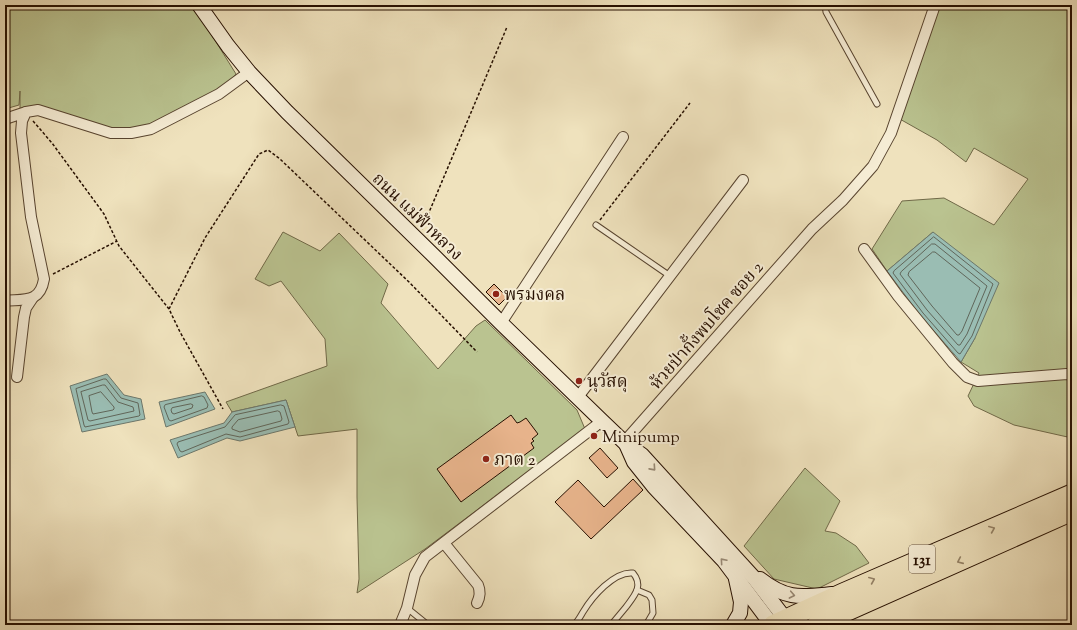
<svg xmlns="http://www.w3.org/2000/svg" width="1077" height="630" viewBox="0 0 1077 630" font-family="'Sorts Mill Goudy','Noto Serif Thai',serif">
  <rect width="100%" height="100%" fill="#efe2bd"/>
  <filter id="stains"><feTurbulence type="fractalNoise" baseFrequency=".005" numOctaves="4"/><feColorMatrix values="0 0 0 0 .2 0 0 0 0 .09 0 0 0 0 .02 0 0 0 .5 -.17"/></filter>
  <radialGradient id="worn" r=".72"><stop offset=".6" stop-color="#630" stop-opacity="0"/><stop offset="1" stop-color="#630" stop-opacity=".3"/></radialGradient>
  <g fill="#bac390" stroke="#706948">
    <path d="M 5,5 L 193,5 L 236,74 L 218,94 L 131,133 L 38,111 L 26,112 L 20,108 L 20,91 L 19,105 L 5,109 Z"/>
    <path d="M 940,5 L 1072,5 L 1072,438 L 1014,425 L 974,406 L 968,396 L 979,373 L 961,362 L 975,338 L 933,232 L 887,271 L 872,249 L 902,201 L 944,198 L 994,225 L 1028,179 L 974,148 L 966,162 L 937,140 L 898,118 Z"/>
    <path d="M 283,232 L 320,251 L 339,233 L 388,284 L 381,303 L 438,369 L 476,326 L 485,320 L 577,410 L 585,429 L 425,549 L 357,593 L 359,579 L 357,497 L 357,429 L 298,436 L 286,400 L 232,412 L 226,402 L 327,366 L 325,339 L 281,281 L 269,286 L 255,279 Z"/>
    <path d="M 805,468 L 840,501 L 825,531 L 836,533 L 856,546 L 869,563 L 817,589 L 774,579 L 744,546 Z"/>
  </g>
  <g fill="#9abdb3" stroke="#6c776b">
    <path d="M 933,232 L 999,283 L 975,338 L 961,362 L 920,315 L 887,271 Z"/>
    <path d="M 107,374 L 124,395 L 141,399 L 145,419 L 82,432 L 70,386 Z"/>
    <path d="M 205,392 L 215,409 L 166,427 L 159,402 Z"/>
    <path d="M 286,400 L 295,427 L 240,441 L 227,438 L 178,458 L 170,440 L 224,423 L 232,412 Z"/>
  </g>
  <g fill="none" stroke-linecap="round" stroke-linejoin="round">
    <g stroke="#60665a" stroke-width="1">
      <path d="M 934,237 L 993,284 L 972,336 L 960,354 L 958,353 L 923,313 L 893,273 L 894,271 Z"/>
      <path d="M 932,244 L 935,244 L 987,286 L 967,334 L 960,345 L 958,345 L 927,310 L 900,274 L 901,272 Z"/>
      <path d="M 933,252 L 935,252 L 980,288 L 962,331 L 959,335 L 957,335 L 932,306 L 908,275 L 909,272 Z"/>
      <path d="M 104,379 L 106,379 L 121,398 L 138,403 L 140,415 L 139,416 L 85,427 L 84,425 L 76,389 Z"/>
      <path d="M 103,385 L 105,385 L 118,402 L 133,407 L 134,411 L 90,421 L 88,420 L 81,392 Z"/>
      <path d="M 101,392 L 114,407 L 114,409 L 113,410 L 93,414 L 92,412 L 89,396 Z"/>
      <path d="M 202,396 L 204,397 L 208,405 L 207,408 L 171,421 L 169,420 L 164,407 L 165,405 Z"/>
      <path d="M 191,404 L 193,405 L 192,408 L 174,414 L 172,413 L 171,410 L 172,408 Z"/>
      <path d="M 281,405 L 284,406 L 289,422 L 288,424 L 240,437 L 226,434 L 182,452 L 180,451 L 177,444 L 178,442 L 225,427 L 235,415 Z"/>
      <path d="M 278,411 L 280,412 L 282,419 L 281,421 L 240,432 L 232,429 L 232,427 L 238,420 Z"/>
    </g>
  </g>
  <g fill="#e7b38b" stroke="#260f00">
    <path d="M 494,284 L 507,297 L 499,305 L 486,292 Z"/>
    <path d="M 511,415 L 517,423 L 520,422 L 526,418 L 538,434 L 532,439 L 534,441 L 531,443 L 534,448 L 461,502 L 437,469 Z"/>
    <path d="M 600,448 L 618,468 L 607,478 L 589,458 Z"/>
    <path d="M 633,479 L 643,490 L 591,539 L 555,502 L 578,480 L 604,507 Z"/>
  </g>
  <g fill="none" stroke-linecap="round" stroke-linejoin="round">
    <g stroke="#58442f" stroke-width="7">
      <g id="lane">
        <path d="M 825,5 L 826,12 L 877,104"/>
        <path d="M 596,225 L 670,276"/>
        <path d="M 637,590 L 649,595 L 652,600 L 653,613 L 646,625"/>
        <path d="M 407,608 L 428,625"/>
        <path d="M 574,625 C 578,621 580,617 583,612 C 592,597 614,571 633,573 C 644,586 634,596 626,607 C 621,613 616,619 611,625"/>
      </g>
    </g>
    <g stroke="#58442f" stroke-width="12">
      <g id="street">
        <path d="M 5,119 L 26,112"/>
        <path d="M 864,249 L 898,296 L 953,363 L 967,377 L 978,381 L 1067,374 L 1072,375"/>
        <path d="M 5,301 C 25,299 40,303 44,279 L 31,217 L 21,133 L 22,121 L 26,112 L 38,110 L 111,133 L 131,133 L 151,129 L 219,94 L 249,72"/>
        <path d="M 501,323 L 623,137"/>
        <path d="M 17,377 L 24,317 L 26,308 L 32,299"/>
        <path d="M 578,397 L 743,180"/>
        <path d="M 624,442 L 812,229 L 843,200 L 873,166 L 891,133 L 935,5"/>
        <path d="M 444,543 L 478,585 C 481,592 480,597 477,603"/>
        <path d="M 400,625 L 407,608 L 415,575 L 425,557 L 602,421"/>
      </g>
    </g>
    <g stroke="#260f00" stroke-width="16">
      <g id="secondary">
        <path d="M 199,5 L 228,46 L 249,72 L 287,112 L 435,257 L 501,323 L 602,421 L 624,442 L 642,455 L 754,578 L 790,625"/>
        <path d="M 626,444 L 634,462 L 654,487 L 724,561 L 772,625"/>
        <path d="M 760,579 C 787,600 800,597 832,594"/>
        <path d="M 733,625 L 740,613 L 741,602 L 736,579"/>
      </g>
    </g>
    <g stroke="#260f00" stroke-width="21">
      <g id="highway">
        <path d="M 773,625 L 843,593 L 1072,494"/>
        <path d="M 816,625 L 1072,511"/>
      </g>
    </g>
    <g stroke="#260f00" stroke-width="1.5" stroke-dasharray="3 2" stroke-linecap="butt">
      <path d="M 33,121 L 52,143 L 104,214 L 119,246 L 169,309 L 180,332 L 223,409"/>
      <path d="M 600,220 L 690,103"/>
      <path d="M 422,229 L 507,27"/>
      <path d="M 53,274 L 117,241"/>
      <path d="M 169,309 L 205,238 L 259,154 L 268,150 L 280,159 L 409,282 L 477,352"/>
      <path d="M 1069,364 L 1072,350"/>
    </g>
    <use href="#lane" stroke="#f5ecd4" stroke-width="5"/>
    <use href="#street" stroke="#f5ecd4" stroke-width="10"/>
    <use href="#secondary" stroke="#f5ecd4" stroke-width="14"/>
    <use href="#highway" stroke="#efe2bd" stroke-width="19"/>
  </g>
  <defs><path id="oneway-chevron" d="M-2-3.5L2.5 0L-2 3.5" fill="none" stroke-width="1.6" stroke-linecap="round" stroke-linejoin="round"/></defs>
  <g stroke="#988975">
    <use href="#oneway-chevron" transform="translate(653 468) rotate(48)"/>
    <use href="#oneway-chevron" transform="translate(723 561) rotate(-131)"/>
    <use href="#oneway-chevron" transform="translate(792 595) rotate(11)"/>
  </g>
  <g stroke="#958368">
    <use href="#oneway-chevron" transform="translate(992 529) rotate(-23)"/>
    <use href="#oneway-chevron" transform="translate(960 561) rotate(156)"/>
    <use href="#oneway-chevron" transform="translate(872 580) rotate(-23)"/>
  </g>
  <g fill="#8f2418" stroke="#f5ecd4" stroke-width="1.5">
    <circle cx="496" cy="294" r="4"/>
    <circle cx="579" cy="381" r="4"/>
    <circle cx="594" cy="436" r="4"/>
    <circle cx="486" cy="459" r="4"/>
  </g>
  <g text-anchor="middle" stroke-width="4" stroke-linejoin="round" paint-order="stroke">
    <rect fill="#f5ecd4" stroke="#645140" stroke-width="1" x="909" y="545" width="26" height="28" rx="3"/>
    <g font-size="16" font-weight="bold" fill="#260f00">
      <text x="922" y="565">131</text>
    </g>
    <g font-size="17" fill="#260f00" stroke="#f5ecd4">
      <text transform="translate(418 216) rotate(44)" y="6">ถนน แม่ฟ้าหลวง</text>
      <text transform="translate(706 325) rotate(-49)" y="6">ห้วยป่ากั้งพบโชค ซอย 2</text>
    </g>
    <g font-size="17" fill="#260f00" stroke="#f5ecd4" text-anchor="start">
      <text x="504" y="300">พรมงคล</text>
      <text x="587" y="387">นุวัสดุ</text>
      <text x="602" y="442">Minipump</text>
      <text x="494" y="465">ภาต 2</text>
    </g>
  </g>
  <rect width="1077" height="630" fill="none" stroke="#efe2bd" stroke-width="20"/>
  <rect x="6" y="6" width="1065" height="618" fill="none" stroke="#260f00" stroke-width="2"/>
  <rect x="10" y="10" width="1057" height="610" fill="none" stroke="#260f00"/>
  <rect width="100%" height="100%" filter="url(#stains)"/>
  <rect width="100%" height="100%" fill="url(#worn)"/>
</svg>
